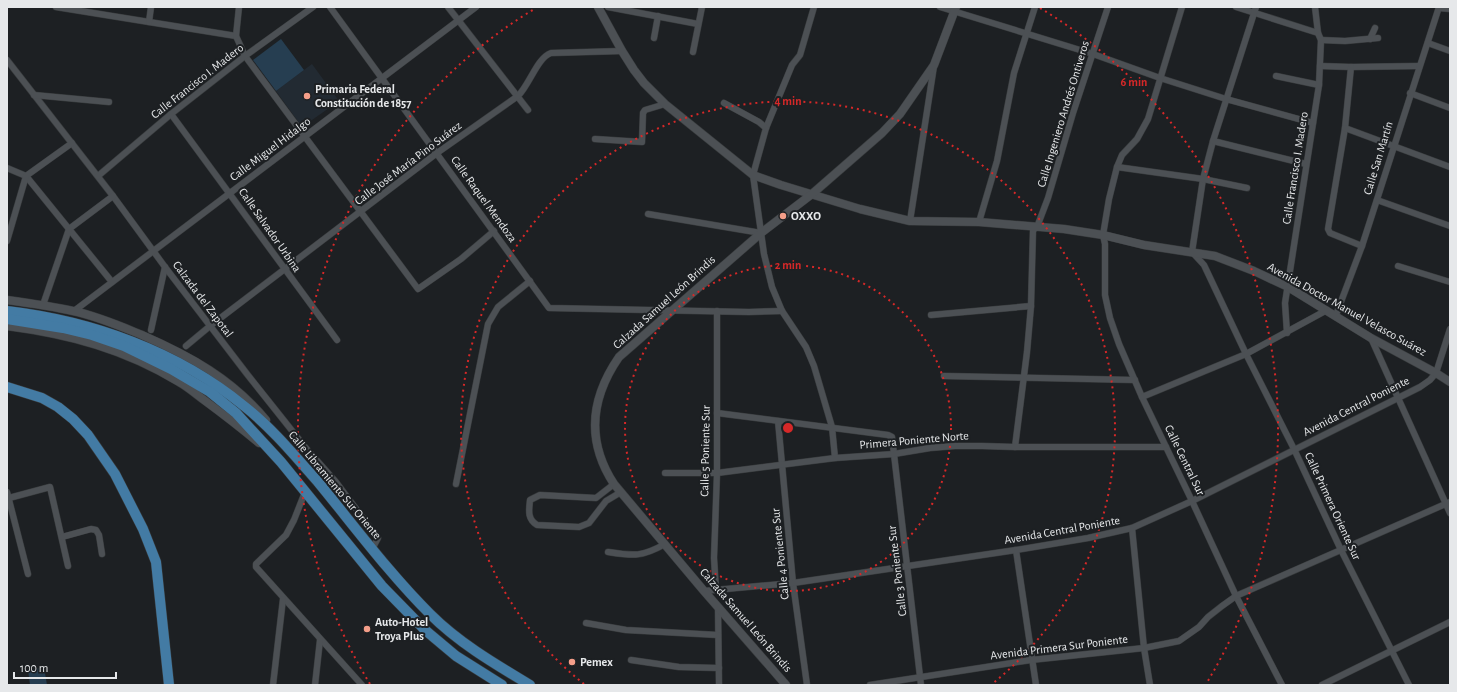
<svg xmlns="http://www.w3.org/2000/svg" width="1457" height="692" viewBox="0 0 1457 692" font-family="'Alegreya Sans',sans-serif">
  <rect width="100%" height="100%" fill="#1d2023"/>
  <path fill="#222a32" d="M 312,64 L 339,101 L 302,127 L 276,91 Z"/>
  <g fill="#263e51">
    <path d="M 281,39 L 304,70 L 276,91 L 253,60 Z"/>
    <path d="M 44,667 L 47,685 L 30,685 L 28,670 Z"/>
  </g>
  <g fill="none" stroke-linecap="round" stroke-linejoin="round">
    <g stroke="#383b3d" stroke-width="7">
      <g id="minor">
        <path d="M 56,7 L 236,36"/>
        <path d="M 239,7 L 236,36 L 245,56 L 418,289 L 461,259 L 494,231"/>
        <path d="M 330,7 L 549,308 L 749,312 L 782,311"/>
        <path d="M 448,7 L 528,110"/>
        <path d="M 608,7 L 698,24"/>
        <path d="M 814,7 L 800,55 L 792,65 L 766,128 L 753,175 L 764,254 L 772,287 L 782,311 L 806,347 L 814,366 L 832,427 L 835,458"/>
        <path d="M 940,7 L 1093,54 L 1160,78 L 1226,99 L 1313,123"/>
        <path d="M 1182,7 L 1148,119 L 1137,139 L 1122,155 L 1117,167 L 1109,199 L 1103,235 L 1105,244 L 1105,295 L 1110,318 L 1119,344 L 1142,397 L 1192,501 L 1236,596 L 1282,685"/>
        <path d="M 1236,7 L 1318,33"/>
        <path d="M 1256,7 L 1213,141 L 1203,179 L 1192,252 L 1204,265 L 1246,354 L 1294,449 L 1341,550 L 1409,685"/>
        <path d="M 1439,8 L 1450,9"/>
        <path d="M 149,22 L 151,7"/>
        <path d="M 654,38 L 658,16"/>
        <path d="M 1370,39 L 1375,28"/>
        <path d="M 1321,40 L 1345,41 L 1378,38"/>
        <path d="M 1428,43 L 1450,51"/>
        <path d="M 693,52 L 702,7"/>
        <path d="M 7,60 L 113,196 L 165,267 L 247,374 L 305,447 L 336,482 L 378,538 L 372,549"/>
        <path d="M 1320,66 L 1351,67 L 1419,66"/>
        <path d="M 1351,67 L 1345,128 L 1328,229 L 1330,233 L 1362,246"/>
        <path d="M 1276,76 L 1319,85"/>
        <path d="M 1410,93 L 1450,108"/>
        <path d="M 34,95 L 109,102"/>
        <path d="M 724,103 L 759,122 L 766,128"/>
        <path d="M 171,114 L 337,340"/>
        <path d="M 1345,128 L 1450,167"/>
        <path d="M 595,139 L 642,142 L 643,113 L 645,110 L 665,104"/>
        <path d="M 1213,141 L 1306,164"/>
        <path d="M 1117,167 L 1203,179 L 1247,188"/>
        <path d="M 7,168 L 26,176 L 112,282"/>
        <path d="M 98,176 L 171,114 L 245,56 L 313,7"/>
        <path d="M 1377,200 L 1450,226"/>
        <path d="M 648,214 L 761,233"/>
        <path d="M 910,221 L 934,66"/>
        <path d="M 979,222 L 997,161 L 1014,73 L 1035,7"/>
        <path d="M 7,241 L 26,176 L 72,143"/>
        <path d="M 1398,266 L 1450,282"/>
        <path d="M 43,305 L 69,229 L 113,196"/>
        <path d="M 74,311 L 476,7"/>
        <path d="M 931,315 L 1031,306"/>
        <path d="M 1336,315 L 1362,246 L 1439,7"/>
        <path d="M 151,330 L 165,267"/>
        <path d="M 1287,333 L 1285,303 L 1319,85 L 1321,40 L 1318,33 L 1315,7"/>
        <path d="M 1371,338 L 1450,513"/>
        <path d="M 186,346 L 210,326 L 437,153 L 518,96 C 530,84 537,58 551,53 L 622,51"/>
        <path d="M 944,376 L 1135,380"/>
        <path d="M 1142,397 L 1246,354 L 1327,310"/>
        <path d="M 717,413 L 888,435 L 892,437 L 921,685"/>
        <path d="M 778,421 L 793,583 L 807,685"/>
        <path d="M 1015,447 L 1027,352 L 1031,306 L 1033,230 L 1037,227 L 1048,198 L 1073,113 L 1108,7"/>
        <path d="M 665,473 L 717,473 L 835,458 L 894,454 L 930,448 L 955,446 L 982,446 L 1015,447 L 1166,447"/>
        <path d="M 456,484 L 488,324 L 498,307 L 530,281"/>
        <path d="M 614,484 L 596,498 L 540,495 L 530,500 C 529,510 527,519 537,525 L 579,527 L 589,523 L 606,501 L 621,492"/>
        <path d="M 7,492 L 28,574"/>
        <path d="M 305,492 L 294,520 L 286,535 L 256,564 L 256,567 L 362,685"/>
        <path d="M 9,498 L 50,487 L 68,566"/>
        <path d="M 1132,528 L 1144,648 L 1150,685"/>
        <path d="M 62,537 L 91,529 L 96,530 L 99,535 L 102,554"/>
        <path d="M 1016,550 L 1036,685"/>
        <path d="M 608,552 C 634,556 642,557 665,544"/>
        <path d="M 716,590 L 714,558 L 717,473 L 717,311"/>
        <path d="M 704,591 L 793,583 L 1016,550 L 1088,538 L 1132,528 L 1192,501 L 1420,387 L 1430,380 L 1436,373 L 1450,329"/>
        <path d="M 718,607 L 719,685"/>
        <path d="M 586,623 L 626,630 L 718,635"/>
        <path d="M 631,660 L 679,667 L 719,668"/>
        <path d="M 273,685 L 283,599"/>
        <path d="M 315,685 L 320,640"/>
        <path d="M 870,685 L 1031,660 L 1144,648 L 1179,641 L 1199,627 L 1208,617 L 1222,606 L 1236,596 L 1450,502"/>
        <path d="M 1322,685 L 1450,622"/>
      </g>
    </g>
    <g stroke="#383b3d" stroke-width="9">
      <g id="tertiary">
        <path d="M 598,7 L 622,51 L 634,70 L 644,83 L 665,104 L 753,175 L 781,185 L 860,209 L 910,221 L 979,222 L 1064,229 L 1103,235 L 1144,245 L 1215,256 L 1254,271 L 1288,287 L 1371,338 L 1436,373 L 1450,382"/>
        <path d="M 7,300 C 29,303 51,306 73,311 C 97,316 120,326 142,335 C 190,356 232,379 266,420"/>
        <path d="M 7,326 C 69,334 125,349 179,382 C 188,387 196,394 204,400 C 223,414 241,428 259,443"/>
        <path d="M 786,685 L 704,591 L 614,484 C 586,441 590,399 619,357 L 761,233 L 812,194 L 882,133 L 900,114 L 934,65 L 956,7"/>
      </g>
    </g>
    <g stroke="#383b3d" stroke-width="11">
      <g id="primary">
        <path d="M 7,311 C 92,321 177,351 244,406 C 272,428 295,456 318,482 C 355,527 389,573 430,614 C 459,643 495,664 530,685"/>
        <path d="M 7,319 L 63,328 L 92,335 L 124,346 L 171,369 L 210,392 L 236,413 L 281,462 L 382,586 L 425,630 L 456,656 L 502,685"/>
        <path d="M 7,387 L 42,398 L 58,407 L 73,419 L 88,435 L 115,474 L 143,529 L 156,562 L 169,685"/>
      </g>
    </g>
    <use href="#minor" stroke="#4c5054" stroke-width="6"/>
    <use href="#tertiary" stroke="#4c5054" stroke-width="8"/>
    <use href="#primary" stroke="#437ba4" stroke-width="10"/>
  </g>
  <g fill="none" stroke="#d62828" stroke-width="2" stroke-dasharray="2 4">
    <circle cx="788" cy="428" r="163"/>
    <path d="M584 684A327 327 0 1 1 992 684"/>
    <path d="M370 684A490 490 0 0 1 536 8M1040 8A490 490 0 0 1 1206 684"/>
  </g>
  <g fill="#f49e89" stroke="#1d2023" stroke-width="1.5">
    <circle cx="307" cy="96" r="4"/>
    <circle cx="783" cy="216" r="4"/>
    <circle cx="367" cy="629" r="4"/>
    <circle cx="572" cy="662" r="4"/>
  </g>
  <g text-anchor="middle" stroke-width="4" stroke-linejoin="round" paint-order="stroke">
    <g font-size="12" fill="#e6e8ea" stroke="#1d2023">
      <text transform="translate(197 81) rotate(-38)" y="4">Calle Francisco I. Madero</text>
      <text transform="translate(1063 114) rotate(-73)" y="4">Calle Ingeniero Andrés Ontiveros</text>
      <text transform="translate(270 149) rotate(-37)" y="4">Calle Miguel Hidalgo</text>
      <text transform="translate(1378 158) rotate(-73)" y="4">Calle San Martín</text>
      <text transform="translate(408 163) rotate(-37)" y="4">Calle José María Pino Suárez</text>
      <text transform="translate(1295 168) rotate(-81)" y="4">Calle Francisco I. Madero</text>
      <text transform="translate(484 199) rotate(54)" y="4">Calle Raquel Mendoza</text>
      <text transform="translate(270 230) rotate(55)" y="4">Calle Salvador Urbina</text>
      <text transform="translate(203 299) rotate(53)" y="4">Calzada del Zapotal</text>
      <text transform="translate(664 302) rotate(-42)" y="4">Calzada Samuel León Brindis</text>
      <text transform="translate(1347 309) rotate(29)" y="4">Avenida Doctor Manuel Velasco Suárez</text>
      <text transform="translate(1356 406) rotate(-27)" y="4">Avenida Central Poniente</text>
      <text transform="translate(914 440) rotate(-5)" y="4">Primera Poniente Norte</text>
      <text transform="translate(705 451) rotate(-89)" y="4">Calle 5 Poniente Sur</text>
      <text transform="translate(1185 460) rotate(64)" y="4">Calle Central Sur</text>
      <text transform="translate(335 485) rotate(50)" y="4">Calle Libramiento Sur Oriente</text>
      <text transform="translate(1333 506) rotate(65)" y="4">Calle Primera Oriente Sur</text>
      <text transform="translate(1062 530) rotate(-10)" y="4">Avenida Central Poniente</text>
      <text transform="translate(780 554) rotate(-96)" y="4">Calle 4 Poniente Sur</text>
      <text transform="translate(897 571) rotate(-97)" y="4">Calle 3 Poniente Sur</text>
      <text transform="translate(746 620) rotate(49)" y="4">Calzada Samuel León Brindis</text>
      <text transform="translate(1059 647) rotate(-7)" y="4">Avenida Primera Sur Poniente</text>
    </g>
    <g font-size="12" font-weight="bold" fill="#e6e8ea" stroke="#1d2023" text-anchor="start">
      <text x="315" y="93">Primaria Federal<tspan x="315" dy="14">Constitución de 1857</tspan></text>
      <text x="791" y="220">OXXO</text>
      <text x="375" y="626">Auto-Hotel<tspan x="375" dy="14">Troya Plus</tspan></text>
      <text x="580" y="666">Pemex</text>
    </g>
  </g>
  <circle cx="788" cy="428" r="6" fill="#d62828" stroke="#1d2023" stroke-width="2"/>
  <g font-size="12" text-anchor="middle" font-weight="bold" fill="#d62828" stroke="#1d2023" stroke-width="4" stroke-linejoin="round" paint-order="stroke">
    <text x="1134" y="86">6 min</text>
    <text x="788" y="105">4 min</text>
    <text x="788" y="269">2 min</text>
  </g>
  <rect width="1457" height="692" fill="none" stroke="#e6e8ea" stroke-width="16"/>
  <path d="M14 672v6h102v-6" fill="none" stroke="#e6e8ea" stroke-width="2"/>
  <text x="20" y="672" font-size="12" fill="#e6e8ea" stroke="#1d2023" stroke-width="3" paint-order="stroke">100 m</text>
</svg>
